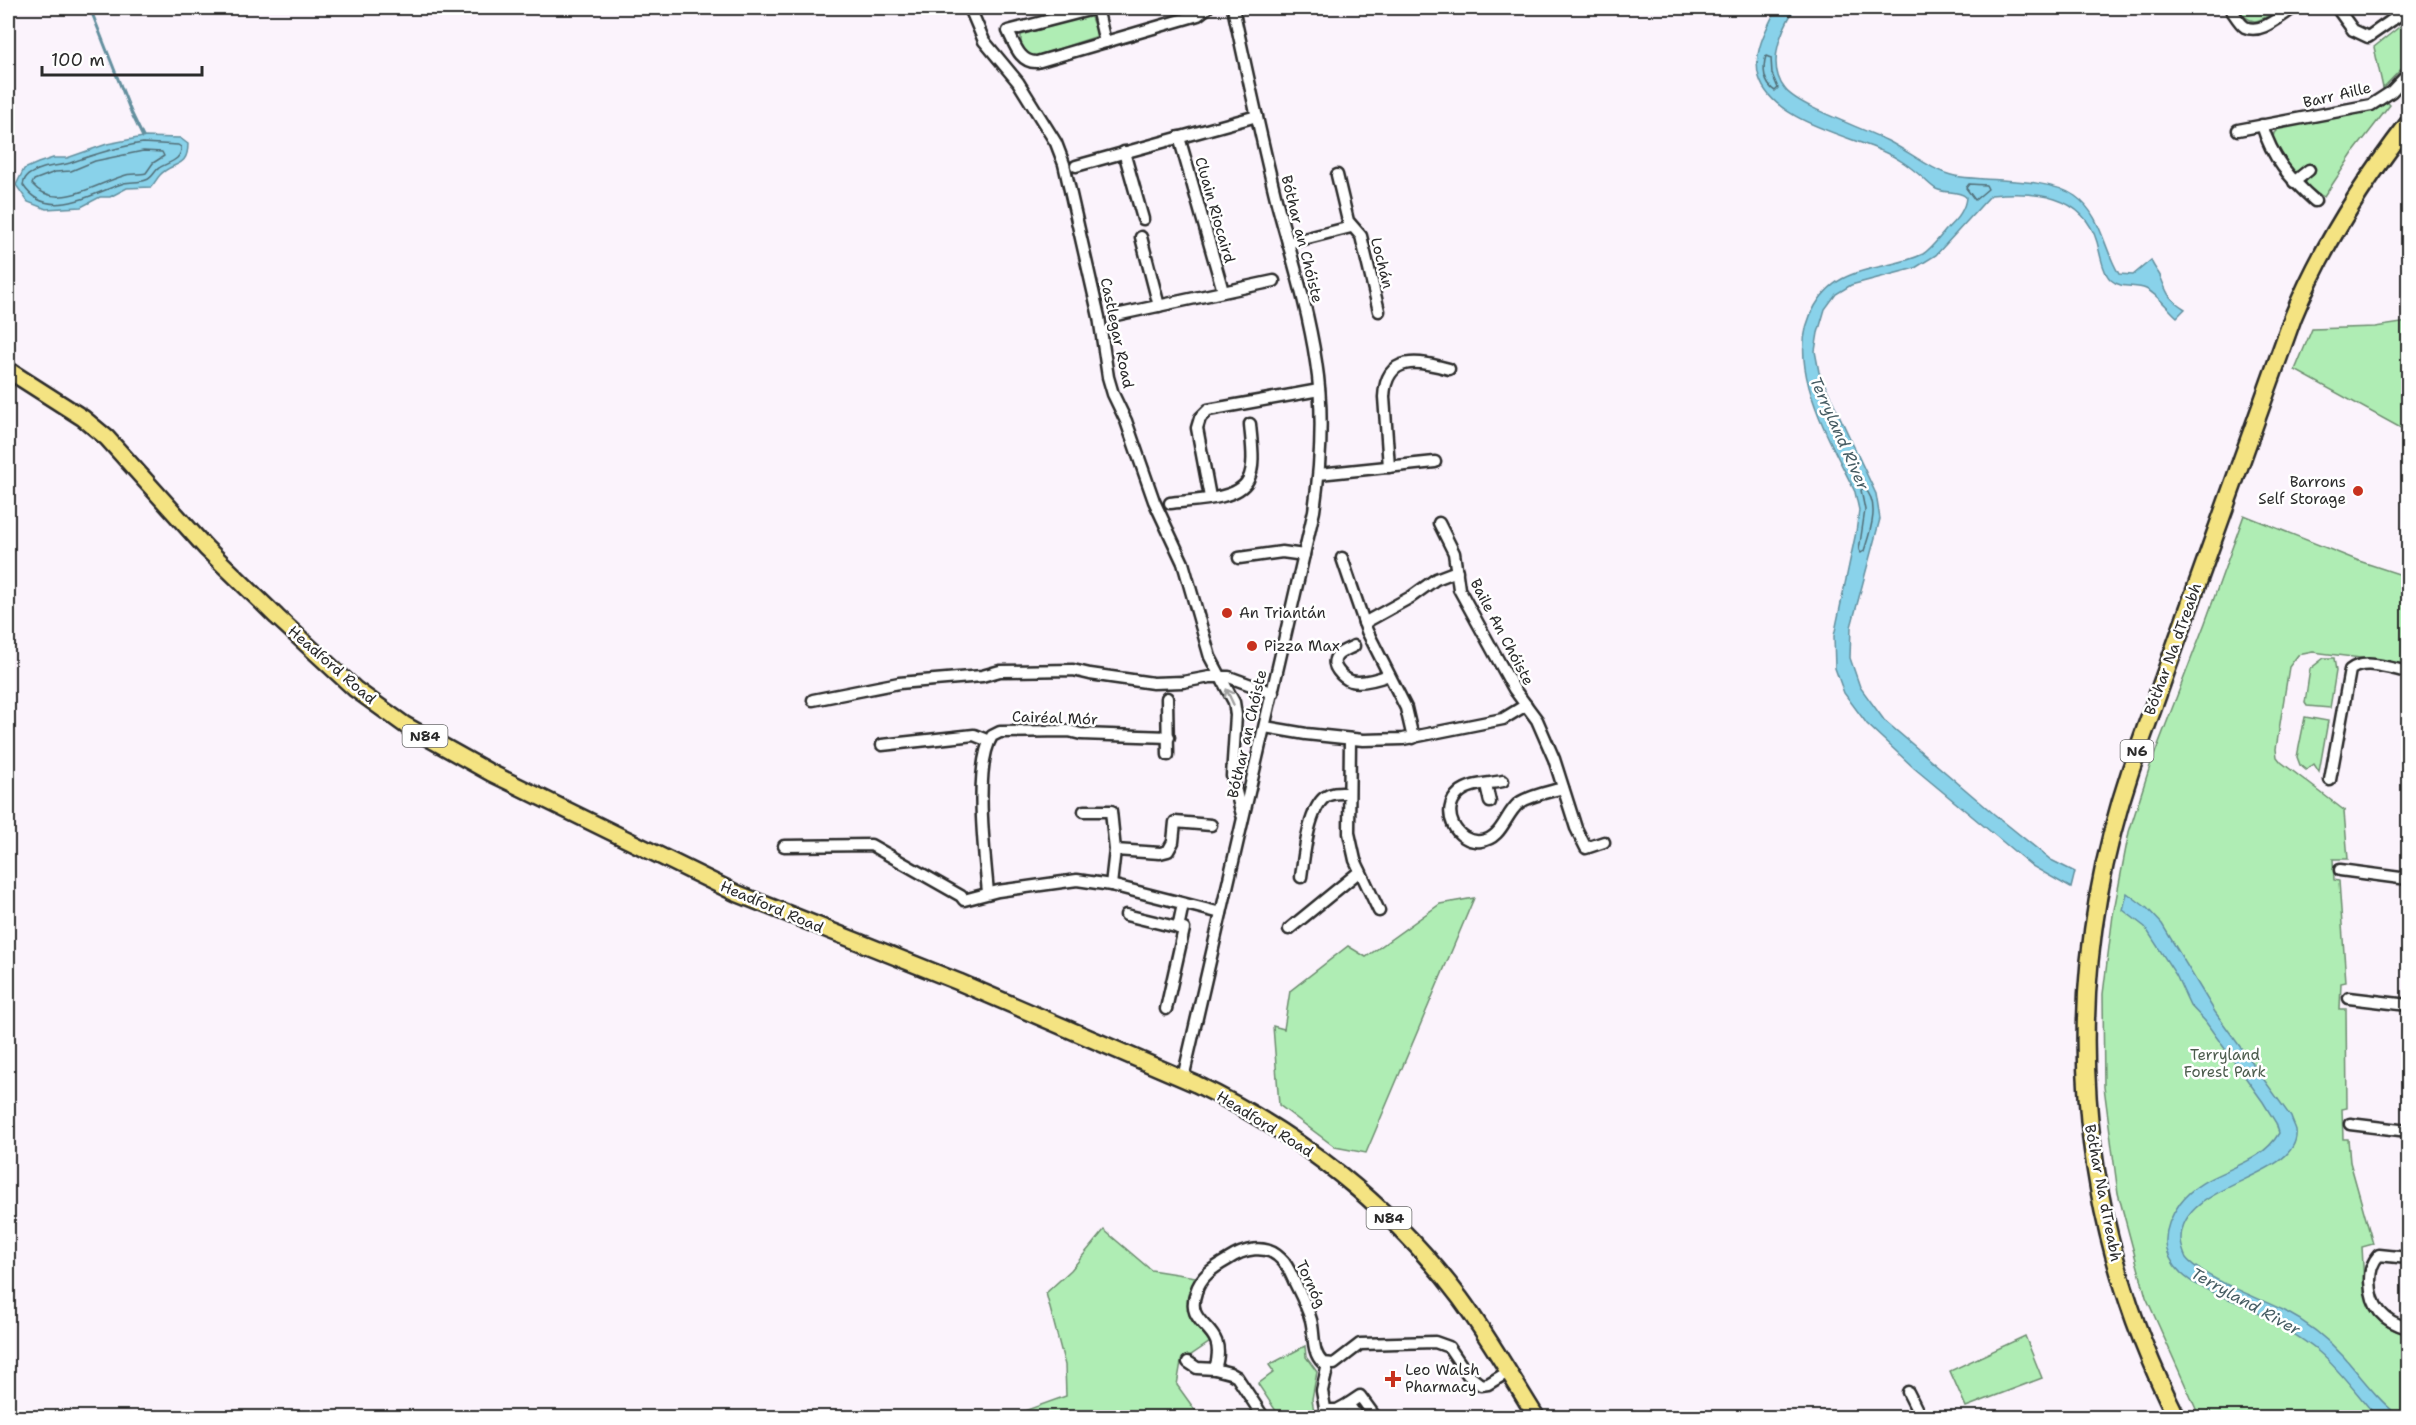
<svg xmlns="http://www.w3.org/2000/svg" width="2416" height="1425" viewBox="0 0 2416 1425" font-family="'Shantell Sans',sans-serif">
  <rect width="100%" height="100%" fill="#fbf3fc"/>
  <filter id="ink" filterUnits="userSpaceOnUse"><feTurbulence type="fractalNoise" baseFrequency=".0167" numOctaves="2"/><feDisplacementMap in="SourceGraphic" scale="12" xChannelSelector="R" yChannelSelector="G"/><feConvolveMatrix kernelMatrix="1 2 1 2 8 2 1 2 1" color-interpolation-filters="sRGB"/></filter>
  <g filter="url(#ink)">
    <g fill="#afedb4" stroke="#6d8c70" stroke-width="1.5">
      <path d="M 2237,8 L 2280,8 C 2260,20 2254,30 2237,8 Z"/>
      <path d="M 1090,15 L 1098,36 L 1030,58 L 1021,48 L 1021,35 Z"/>
      <path d="M 2408,20 L 2408,62 L 2383,88 L 2374,47 Z"/>
      <path d="M 2386,101 L 2390,105 L 2353,153 L 2324,197 L 2311,191 L 2306,186 L 2306,179 L 2314,171 L 2309,164 L 2296,172 L 2289,170 L 2272,141 L 2274,133 L 2280,127 L 2372,109 Z"/>
      <path d="M 2408,322 L 2408,432 L 2295,370 L 2312,329 L 2375,327 Z"/>
      <path d="M 2244,515 L 2359,561 L 2408,577 L 2408,664 L 2313,652 L 2298,655 L 2289,667 L 2276,749 L 2277,757 L 2281,762 L 2345,811 L 2344,812 L 2348,859 L 2333,859 L 2334,880 L 2339,881 L 2346,982 L 2341,983 L 2340,1009 L 2346,1009 L 2347,1108 L 2342,1109 L 2343,1139 L 2348,1139 L 2350,1162 L 2373,1244 L 2362,1247 C 2365,1289 2359,1322 2408,1335 L 2408,1417 L 2200,1418 L 2146,1297 L 2118,1193 L 2104,1087 L 2103,994 L 2113,915 L 2129,832 L 2150,766 L 2205,623 Z"/>
      <path d="M 2324,658 L 2334,658 L 2336,671 L 2330,708 L 2307,706 L 2305,703 L 2310,669 Z"/>
      <path d="M 2305,717 L 2328,721 L 2319,772 L 2314,764 L 2306,770 L 2300,765 L 2297,757 Z"/>
      <path d="M 1474,898 L 1366,1153 L 1335,1147 L 1279,1105 L 1273,1026 L 1284,1029 L 1290,991 L 1348,946 L 1366,957 L 1440,904 Z"/>
      <path d="M 1104,1230 L 1151,1270 L 1196,1277 C 1180,1310 1189,1317 1210,1342 L 1181,1362 L 1177,1385 L 1200,1417 L 1005,1418 L 1066,1396 L 1065,1365 L 1046,1293 L 1071,1270 Z"/>
      <path d="M 2025,1336 L 2042,1378 L 1966,1407 L 1950,1371 Z"/>
      <path d="M 1305,1346 L 1306,1357 L 1317,1372 L 1312,1399 L 1314,1412 L 1304,1417 L 1299,1409 L 1286,1417 L 1280,1417 L 1258,1384 L 1274,1372 L 1269,1365 Z"/>
    </g>
    <g fill="#89d2ea" stroke="#638f9e" stroke-width="1.5">
      <path d="M 1777,8 L 1795,8 C 1781,30 1766,65 1785,89 C 1799,107 1863,128 1886,140 C 1907,150 1933,172 1955,176 C 1988,182 2049,177 2075,196 C 2102,215 2103,248 2119,274 L 2133,275 L 2151,260 C 2153,267 2159,272 2161,278 C 2168,295 2168,298 2185,309 L 2177,317 C 2168,309 2157,294 2146,289 C 2135,284 2121,289 2111,280 C 2103,273 2100,253 2097,242 C 2083,194 2034,191 1991,195 L 1936,255 L 1915,268 L 1851,285 L 1836,294 L 1825,309 L 1818,333 L 1815,351 L 1819,372 L 1876,494 L 1880,519 L 1851,627 L 1850,658 L 1860,687 L 1884,720 L 1994,814 L 2051,860 L 2075,872 L 2071,888 L 2032,866 L 1914,768 L 1867,724 L 1844,693 L 1835,668 L 1834,636 L 1856,532 L 1859,510 L 1855,492 C 1831,441 1781,362 1815,306 C 1822,294 1834,282 1848,276 C 1872,265 1899,266 1923,254 C 1931,249 1939,238 1945,231 C 1955,220 1965,212 1966,197 C 1958,190 1946,194 1936,189 C 1931,186 1926,181 1922,177 C 1910,167 1899,158 1884,152 C 1847,135 1772,121 1759,77 C 1752,54 1767,27 1777,8 Z"/>
      <path d="M 143,137 L 180,138 L 188,144 C 188,169 173,161 160,175 C 157,178 155,183 151,187 L 127,188 L 110,197 L 100,197 L 81,207 L 46,209 L 28,202 L 16,185 L 24,169 L 38,163 L 53,158 L 67,158 L 107,144 Z"/>
      <path d="M 2127,893 L 2147,908 L 2162,924 L 2215,1012 L 2291,1117 C 2292,1121 2295,1126 2296,1130 C 2302,1180 2179,1181 2181,1240 C 2181,1245 2184,1254 2186,1258 C 2201,1277 2259,1298 2283,1310 C 2306,1322 2326,1337 2344,1357 C 2362,1378 2378,1400 2400,1417 L 2377,1417 C 2358,1396 2341,1371 2319,1352 C 2302,1338 2270,1319 2249,1308 C 2220,1293 2177,1286 2167,1250 C 2163,1233 2170,1217 2180,1203 C 2205,1168 2257,1171 2279,1133 L 2276,1123 L 2263,1102 L 2205,1021 L 2190,1005 L 2176,975 L 2145,927 L 2123,910 Z"/>
    </g>
    <g fill="none" stroke-linecap="round" stroke-linejoin="round">
      <g stroke="#516e77" stroke-width="1.5">
        <path d="M 1766,56 L 1771,58 L 1772,74 L 1778,88 L 1775,91 C 1764,84 1762,69 1766,56 Z"/>
        <path d="M 143,143 L 178,145 L 181,147 C 182,161 168,162 159,168 C 154,171 153,178 146,180 C 139,183 131,181 124,183 C 93,193 47,223 23,185 C 24,180 26,176 30,174 C 43,165 57,167 70,163 C 95,154 117,147 143,143 Z"/>
        <path d="M 143,151 L 162,152 L 164,156 L 153,163 L 146,173 C 138,175 130,173 123,176 C 95,184 56,212 32,184 L 34,180 L 55,172 L 71,171 L 95,161 Z"/>
        <path d="M 1969,184 L 1986,185 L 1988,189 L 1975,200 L 1966,188 Z"/>
        <path d="M 1864,488 C 1881,503 1870,532 1864,551 L 1861,553 L 1859,550 L 1865,510 L 1861,490 Z"/>
      </g>
      <path stroke="#638f9e" stroke-width="3" d="M 90,8 L 131,112 L 143,137"/>
      <g stroke="#2b2b2b" stroke-width="15">
        <g id="minor">
          <path d="M 970,8 L 984,41 L 1018,82 L 1056,143 L 1064,164 L 1099,317 L 1108,377 L 1113,394 L 1126,421 L 1154,501 L 1183,563 L 1210,657 L 1234,702 L 1236,715 L 1232,776 L 1242,815"/>
          <path d="M 1097,8 L 1008,31 C 1015,45 1020,63 1037,62 L 1198,15 L 1207,8"/>
          <path d="M 1097,8 L 1105,42"/>
          <path d="M 2230,8 C 2234,13 2239,23 2245,27 C 2261,35 2281,15 2294,8"/>
          <path d="M 2337,8 L 2353,30 L 2368,37 L 2408,9"/>
          <path d="M 2262,125 C 2272,158 2290,179 2315,201"/>
          <path d="M 2238,130 L 2371,105 L 2391,92 L 2408,74"/>
          <path d="M 1179,137 L 1223,291"/>
          <path d="M 1124,152 L 1143,219"/>
          <path d="M 1076,166 L 1257,116"/>
          <path d="M 1337,175 L 1348,221 L 1361,236 L 1379,311"/>
          <path d="M 2294,182 L 2309,170"/>
          <path d="M 1141,237 L 1159,306"/>
          <path d="M 1288,243 L 1351,227"/>
          <path d="M 1116,315 L 1274,281"/>
          <path d="M 1389,467 L 1384,397 C 1386,353 1420,361 1449,369"/>
          <path d="M 1319,474 L 1435,462"/>
          <path d="M 1210,497 L 1197,428 L 1200,418 L 1208,410 L 1319,390"/>
          <path d="M 1170,503 C 1191,500 1237,501 1248,480 C 1256,465 1251,440 1250,424"/>
          <path d="M 1439,523 L 1454,553 L 1459,589 L 1514,689 L 1537,720 L 1554,759 L 1576,828 L 1586,848 L 1604,842"/>
          <path d="M 1239,558 L 1282,552 L 1304,555"/>
          <path d="M 1342,558 L 1367,631 L 1406,708 L 1413,738"/>
          <path d="M 1364,623 L 1411,597 L 1436,579 L 1457,571"/>
          <path d="M 1354,646 C 1349,649 1341,651 1337,656 C 1329,665 1343,678 1351,681 C 1362,684 1378,679 1389,675"/>
          <path d="M 1167,698 L 1168,755"/>
          <path d="M 813,700 L 899,683 L 982,676 L 1000,671 L 1073,670 L 1090,674 L 1153,683 L 1183,682 L 1210,677 L 1229,677 L 1273,693"/>
          <path d="M 1265,727 L 1306,734 L 1363,740 L 1403,739 L 1503,719 L 1526,705"/>
          <path d="M 1350,739 L 1349,833 L 1355,860 L 1379,911"/>
          <path d="M 882,745 L 974,735 L 989,741"/>
          <path d="M 2330,780 L 2350,670 C 2364,658 2392,669 2408,672"/>
          <path d="M 1503,781 C 1489,784 1470,783 1459,793 C 1439,810 1456,844 1481,841 C 1502,839 1505,814 1519,803 C 1531,795 1549,792 1563,788"/>
          <path d="M 1486,785 L 1490,802"/>
          <path d="M 1084,811 L 1111,811 L 1115,850 L 1111,885"/>
          <path d="M 784,846 L 871,845 L 961,896 L 964,900 L 998,891 L 1077,880 L 1111,885 L 1221,913"/>
          <path d="M 1115,850 L 1160,853 L 1168,851 L 1173,842 L 1175,822 L 1211,825"/>
          <path d="M 2340,870 L 2408,879"/>
          <path d="M 1301,877 C 1304,856 1308,810 1325,797 C 1332,792 1340,793 1348,793"/>
          <path d="M 988,893 C 985,856 973,767 992,736 L 1000,732 L 1069,731 L 1081,734 L 1169,737"/>
          <path d="M 1126,915 L 1184,929 L 1166,1009"/>
          <path d="M 1178,928 L 1183,904"/>
          <path d="M 1289,929 L 1360,871"/>
          <path d="M 2349,998 L 2408,1005"/>
          <path d="M 1183,1078 L 1314,511 C 1321,462 1324,412 1316,362 C 1308,308 1291,255 1277,203 C 1261,138 1247,73 1233,8"/>
          <path d="M 2350,1124 L 2408,1131"/>
          <path d="M 2408,1258 L 2379,1255 C 2372,1263 2370,1270 2370,1281 C 2371,1308 2383,1321 2408,1328"/>
          <path d="M 1188,1362 L 1197,1368 L 1215,1369 C 1230,1322 1183,1330 1196,1292 C 1201,1276 1213,1268 1227,1260 C 1243,1249 1266,1243 1281,1259 C 1289,1266 1292,1278 1297,1287 C 1302,1297 1308,1309 1311,1320 C 1315,1335 1311,1352 1323,1363 L 1334,1364 L 1360,1344 L 1435,1342 L 1449,1347 L 1468,1375 L 1481,1385 L 1488,1384 L 1508,1372"/>
          <path d="M 1328,1364 L 1322,1391 L 1325,1408 L 1328,1410 L 1337,1410 L 1348,1404 L 1358,1418"/>
          <path d="M 1215,1369 L 1230,1373 L 1237,1377 L 1264,1418"/>
          <path d="M 1908,1392 L 1921,1418"/>
          <path d="M 1348,1404 L 1360,1396 L 1376,1418"/>
        </g>
      </g>
      <g stroke="#2b2b2b" stroke-width="20">
        <path id="primary" d="M 8,370 L 83,418 L 107,438 L 206,548 L 277,617 L 355,689 L 405,725 L 491,773 L 736,893 L 959,982 L 1196,1084 C 1299,1133 1391,1206 1460,1298 C 1488,1336 1512,1378 1537,1418"/>
      </g>
      <g stroke="#2b2b2b" stroke-width="21">
        <path id="trunk" d="M 2177,1418 C 2073,1212 2058,987 2131,769 L 2293,317 C 2322,246 2362,184 2408,124"/>
      </g>
      <use href="#minor" stroke="#fff" stroke-width="10"/>
      <use href="#primary" stroke="#f4e382" stroke-width="15"/>
      <use href="#trunk" stroke="#f4e382" stroke-width="16"/>
    </g>
    <defs><path id="oneway-shaft" d="M-6 0H5M1.5-3L5.5 0L1.5 3" fill="none" stroke-width="1.6" stroke-linecap="round" stroke-linejoin="round" transform="scale(1.5)"/></defs>
    <use stroke="#a0a0a0" href="#oneway-shaft" transform="translate(1230 697) rotate(-115)"/>
  </g>
  <g fill="#c8321e" stroke="#fff" stroke-width="2">
    <circle cx="2358" cy="491" r="6"/>
    <circle cx="1227" cy="613" r="6"/>
    <circle cx="1252" cy="646" r="6"/>
    <path d="M1390 1370h6v6h6v6h-6v6h-6v-6h-6v-6h6z"/>
  </g>
  <g text-anchor="middle" stroke-width="5" stroke-linejoin="round" paint-order="stroke">
    <g fill="#fff" stroke="#6b6b6b" stroke-width="1.5">
      <rect x="402.5" y="725" width="45" height="22" rx="4.5"/>
      <rect x="2120.5" y="740" width="33" height="22" rx="4.5"/>
      <rect x="1366.5" y="1207" width="45" height="22" rx="4.5"/>
    </g>
    <g font-size="14" font-weight="bold" fill="#2b2b2b">
      <text x="425" y="741">N84</text>
      <text x="2137" y="756">N6</text>
      <text x="1389" y="1223">N84</text>
    </g>
    <g font-size="15" fill="#2b2b2b" stroke="#fff">
      <text transform="translate(2337 95) rotate(-13)" y="5">Barr Aille</text>
      <text transform="translate(1215 210) rotate(74)" y="5">Cluain Riocaird</text>
      <text transform="translate(1302 239) rotate(76)" y="5">Bóthar an Chóiste</text>
      <text transform="translate(1382 263) rotate(76)" y="5">Lochán</text>
      <text transform="translate(1117 333) rotate(78)" y="5">Castlegar Road</text>
      <text transform="translate(1502 632) rotate(62)" y="5">Baile An Chóiste</text>
      <text transform="translate(2173 649) rotate(-70)" y="5">Bóthar Na dTreabh</text>
      <text transform="translate(332 665) rotate(41)" y="5">Headford Road</text>
      <text transform="translate(1055 718) rotate(2)" y="5">Cairéal Mór</text>
      <text transform="translate(1247 734) rotate(-77)" y="5">Bóthar an Chóiste</text>
      <text transform="translate(772 907) rotate(23)" y="5">Headford Road</text>
      <text transform="translate(1265 1124) rotate(32)" y="5">Headford Road</text>
      <text transform="translate(2103 1193) rotate(79)" y="5">Bóthar Na dTreabh</text>
      <text transform="translate(1311 1284) rotate(65)" y="5">Tornóg</text>
    </g>
    <g font-size="15" fill="#2b2b2b" stroke="#fff" text-anchor="start">
      <text x="2346" y="487" text-anchor="end">Barrons<tspan x="2346" dy="17">Self Storage</tspan></text>
      <text x="1239" y="618">An Triantán</text>
      <text x="1264" y="651">Pizza Max</text>
      <text x="1405" y="1375">Leo Walsh<tspan x="1405" dy="17">Pharmacy</tspan></text>
    </g>
    <g font-size="15" fill="#4c5c4d" stroke="#fff">
      <text x="2225" y="1060">Terryland<tspan x="2225" dy="17">Forest Park</tspan></text>
    </g>
    <g font-size="16" font-style="italic" fill="#475d64" stroke="#fff">
      <text transform="translate(1840 433) rotate(66)" y="6">Terryland River</text>
      <text transform="translate(2246 1301) rotate(29)" y="6">Terryland River</text>
    </g>
  </g>
  <rect width="2416" height="1425" fill="none" stroke="#fff" stroke-width="30"/>
  <rect x="15" y="15" width="2386" height="1395" fill="none" stroke="#2b2b2b" stroke-width="2" filter="url(#ink)"/>
  <path d="M42 66v9h160v-9" fill="none" stroke="#2b2b2b" stroke-width="3"/>
  <text x="51" y="66" font-size="18" fill="#2b2b2b" stroke="#ffffff" stroke-width="4.5" paint-order="stroke">100 m</text>
</svg>
